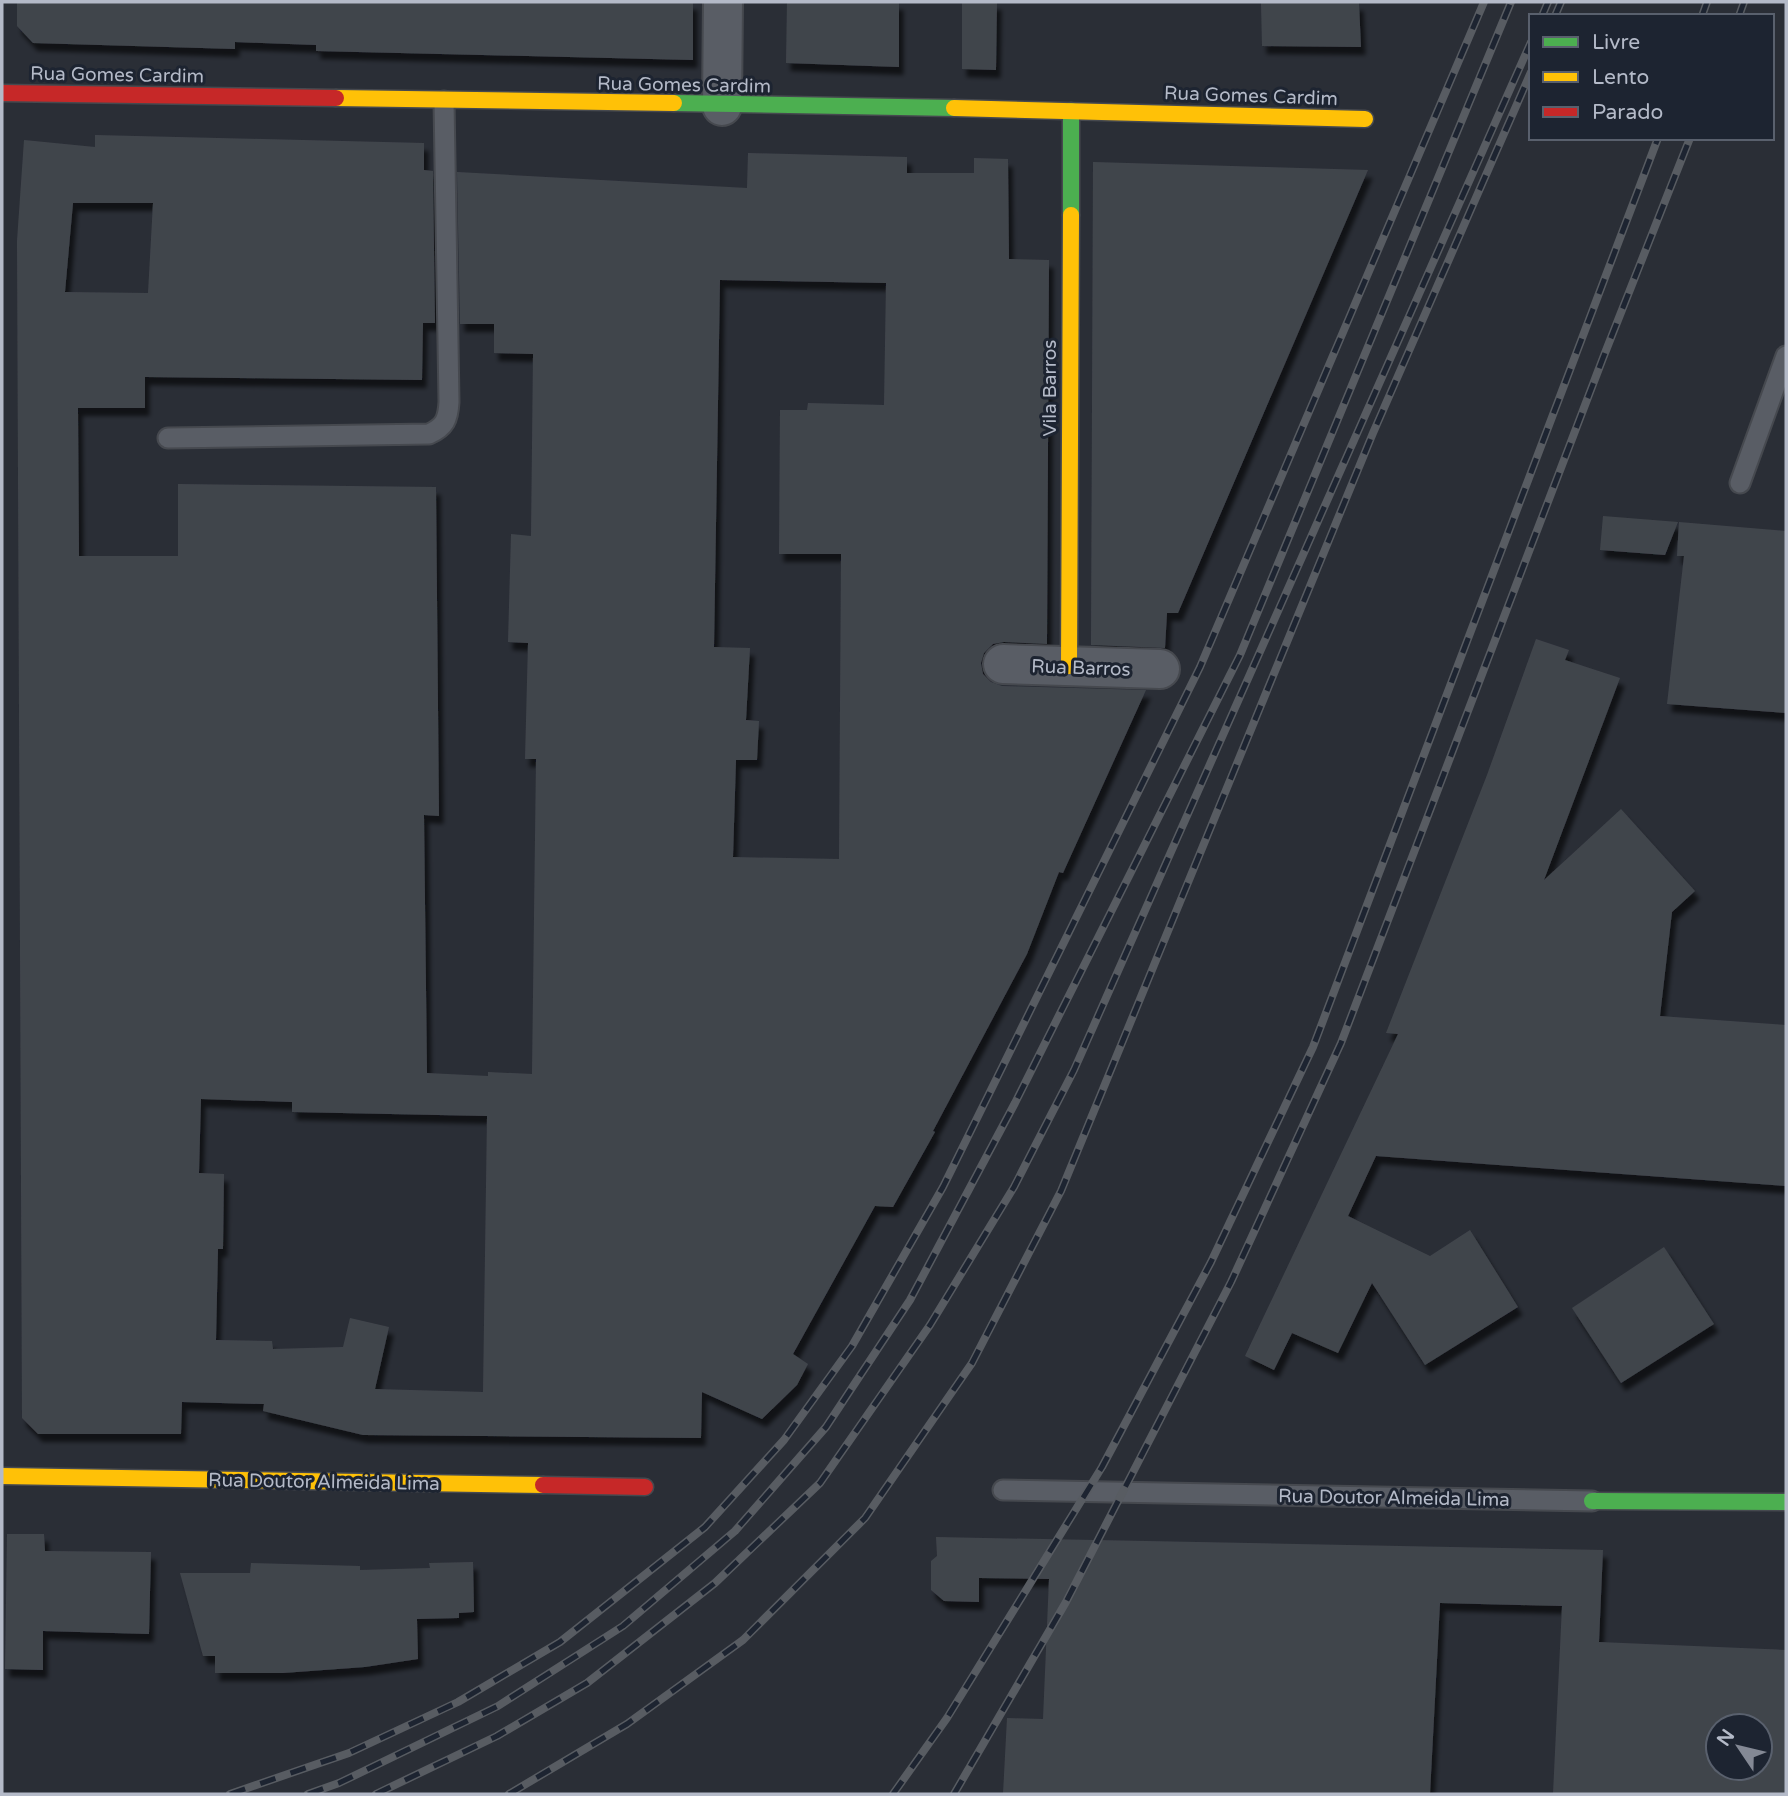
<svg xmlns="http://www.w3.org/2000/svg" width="1788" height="1796" viewBox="0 0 1788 1796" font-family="'Varela Round',sans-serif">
  <defs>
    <filter id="shadow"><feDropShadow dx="4.5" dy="8" stdDeviation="2" flood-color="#0009"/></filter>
  </defs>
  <rect width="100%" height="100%" fill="#2a2e36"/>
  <g fill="#41454c" fill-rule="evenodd" filter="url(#shadow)">
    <path d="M 17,2 L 693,2 L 693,60 L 316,51 L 316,45 L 235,42 L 235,49 L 33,43 L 17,26 Z"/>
    <path d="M 787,2 L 899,2 L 899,67 L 786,63 Z"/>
    <path d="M 962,2 L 997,2 L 996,70 L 962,69 Z"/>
    <path d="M 1261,3 L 1359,3 L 1361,47 L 1262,46 Z"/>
    <path d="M 95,135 L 424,143 L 424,170 L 433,171 L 435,323 L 423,323 L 422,380 L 145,377 L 145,408 L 78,408 L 79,556 L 178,556 L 178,484 L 436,487 L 439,816 L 424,815 L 427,1073 L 488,1076 L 488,1072 L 532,1074 L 536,759 L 525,759 L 528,643 L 508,642 L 511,534 L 531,536 L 533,354 L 494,353 L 494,324 L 460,324 L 457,172 L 747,188 L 748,153 L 907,157 L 907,173 L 974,173 L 974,158 L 1008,159 L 1009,259 L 1049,260 L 1047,644 L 1004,642 L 993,644 L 984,653 L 981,663 L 983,674 L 991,682 L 1002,686 L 1146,690 L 1063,873 L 1059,872 L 1027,954 L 933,1131 L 935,1132 L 893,1207 L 875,1206 L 793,1354 L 808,1364 L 797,1385 L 762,1419 L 702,1392 L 701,1438 L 363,1435 L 263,1411 L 264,1404 L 182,1402 L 181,1434 L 38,1434 L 22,1418 L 17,241 L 24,140 L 95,147 ZM 73,203 L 153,203 L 148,293 L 65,292 ZM 720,280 L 886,283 L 884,405 L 808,403 L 807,410 L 780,410 L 779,554 L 841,554 L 839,859 L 733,857 L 736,760 L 757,760 L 759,721 L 746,720 L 750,648 L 714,647 ZM 201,1099 L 292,1102 L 292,1112 L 487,1116 L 483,1392 L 375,1389 L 389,1327 L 350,1318 L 343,1347 L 273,1349 L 272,1341 L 216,1340 L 218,1249 L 223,1249 L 224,1174 L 199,1173 Z"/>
    <path d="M 1093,162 L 1368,170 L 1178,613 L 1167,613 L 1165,648 L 1091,645 Z"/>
    <path d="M 1603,516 L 1678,522 L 1665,555 L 1600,550 Z"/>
    <path d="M 1679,522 L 1786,531 L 1786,713 L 1667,704 L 1684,556 L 1677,556 Z"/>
    <path d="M 1536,639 L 1569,650 L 1565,660 L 1620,678 L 1544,880 L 1621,809 L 1695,891 L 1672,912 L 1660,1016 L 1786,1025 L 1786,1186 L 1376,1156 L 1348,1216 L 1430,1256 L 1470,1230 L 1518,1307 L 1425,1365 L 1372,1283 L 1338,1353 L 1292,1333 L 1274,1370 L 1245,1356 L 1398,1034 L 1386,1033 L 1487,775 Z"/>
    <path d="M 1664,1247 L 1714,1324 L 1621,1383 L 1572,1308 Z"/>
    <path d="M 7,1534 L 44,1534 L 45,1551 L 151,1552 L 149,1634 L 43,1631 L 43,1670 L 5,1669 Z"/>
    <path d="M 936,1537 L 1603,1550 L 1599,1642 L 1786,1650 L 1786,1794 L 1553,1794 L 1562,1606 L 1440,1603 L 1430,1794 L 1003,1794 L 1007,1718 L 1043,1719 L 1049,1579 L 979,1578 L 979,1602 L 944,1601 L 931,1590 L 931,1561 L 937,1556 ZM 1718,1726 L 1760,1726 L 1760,1768 L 1718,1768 Z"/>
    <path d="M 473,1562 L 474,1612 L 459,1613 L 459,1618 L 417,1619 L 418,1659 L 365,1667 L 283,1673 L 215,1673 L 215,1656 L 203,1656 L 180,1573 L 250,1573 L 251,1563 L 360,1566 L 360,1570 L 430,1568 L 429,1563 Z"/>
  </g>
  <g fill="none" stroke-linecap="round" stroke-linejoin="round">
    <g stroke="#46494f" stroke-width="23">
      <g id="lane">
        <path d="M 168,438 L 429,434 C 445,427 448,419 449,402 L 444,101"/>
        <path d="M 1740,483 L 1786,356"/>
        <path d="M 1003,1490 L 1592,1501"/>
      </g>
    </g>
    <g stroke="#46494f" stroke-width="42">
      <g id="street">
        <path d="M 722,106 L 723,2"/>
        <path d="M 1003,664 L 1160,669"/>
      </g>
    </g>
    <g stroke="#46494f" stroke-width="19">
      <g id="fast">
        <path d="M 674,103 L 954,108"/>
        <path d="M 1071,215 L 1071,111"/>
        <path d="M 1592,1501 L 1786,1502"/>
      </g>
    </g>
    <g stroke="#46494f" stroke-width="19">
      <g id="slow">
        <path d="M 336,98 L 674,103"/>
        <path d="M 954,108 L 1365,119"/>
        <path d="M 1069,666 L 1071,215"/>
        <path d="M 2,1476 L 543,1485"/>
      </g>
    </g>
    <g stroke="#46494f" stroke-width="19">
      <g id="jam">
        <path d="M 2,93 L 336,98"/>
        <path d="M 543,1485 L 645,1487"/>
      </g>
    </g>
    <use href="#lane" stroke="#595d65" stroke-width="19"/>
    <use href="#street" stroke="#595d65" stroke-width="38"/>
    <use href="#fast" stroke="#4caf50" stroke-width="16"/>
    <use href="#slow" stroke="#ffc107" stroke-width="16"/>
    <use href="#jam" stroke="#c62828" stroke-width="16"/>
    <g stroke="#585c62" stroke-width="8">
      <g id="rail">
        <path d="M 1542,16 L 1548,2"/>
        <path d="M 1555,16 L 1561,2"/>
        <path d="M 1702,16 L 1707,2"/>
        <path d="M 1739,16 L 1744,2"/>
        <path d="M 230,1794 L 349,1753 L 458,1702 L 560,1642 L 705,1527 L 784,1440 L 852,1346 L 943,1187 L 1200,667 L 1484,2"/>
        <path d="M 308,1794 L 339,1783 L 498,1706 L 623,1626 L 735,1531 L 826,1427 L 910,1300 L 1015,1103 L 1240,655 L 1511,2"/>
        <path d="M 376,1794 L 497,1736 L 587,1683 L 715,1583 L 820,1483 L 930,1325 L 1014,1187 L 1074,1070 L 1531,42"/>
        <path d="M 509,1794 L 627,1724 L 743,1640 L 865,1518 L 972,1363 L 1061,1191 L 1373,433 L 1531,72"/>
        <path d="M 893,1794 L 947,1718 L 1102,1467 L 1211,1262 L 1313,1047 L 1658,138"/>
        <path d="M 954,1794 L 1066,1602 L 1231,1282 L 1341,1043 L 1603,358 L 1690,138"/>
      </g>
    </g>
    <use href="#rail" stroke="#1d2431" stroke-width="5" stroke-dasharray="16" stroke-linecap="butt"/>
  </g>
  <g text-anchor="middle" stroke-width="6" stroke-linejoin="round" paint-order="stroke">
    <g font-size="19" fill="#b4bac8" stroke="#1d2431">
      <text transform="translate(117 74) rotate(1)" y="7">Rua Gomes Cardim</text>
      <text transform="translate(684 84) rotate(1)" y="7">Rua Gomes Cardim</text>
      <text transform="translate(1251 95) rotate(2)" y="7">Rua Gomes Cardim</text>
      <text transform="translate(1049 388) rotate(-90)" y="7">Vila Barros</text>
      <text transform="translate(1081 667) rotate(2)" y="7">Rua Barros</text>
      <text transform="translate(324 1481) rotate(1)" y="7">Rua Doutor Almeida Lima</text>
      <text transform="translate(1394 1497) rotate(1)" y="7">Rua Doutor Almeida Lima</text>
    </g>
  </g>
  <rect width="1788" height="1796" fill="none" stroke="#b4bac8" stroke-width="7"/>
  <rect x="1529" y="14" width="245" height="126" fill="#1d2431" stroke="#59606d" stroke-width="2"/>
  <rect x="1543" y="37" width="35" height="10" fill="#4caf50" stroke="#59606d" stroke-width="2"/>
  <text x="1592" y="49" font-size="21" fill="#b4bac8">Livre</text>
  <rect x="1543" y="72" width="35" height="10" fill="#ffc107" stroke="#59606d" stroke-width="2"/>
  <text x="1592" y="84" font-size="21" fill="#b4bac8">Lento</text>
  <rect x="1543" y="107" width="35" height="10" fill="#c62828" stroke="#59606d" stroke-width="2"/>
  <text x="1592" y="119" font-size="21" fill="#b4bac8">Parado</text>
  <g transform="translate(1739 1747) rotate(305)"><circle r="33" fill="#1d2431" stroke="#59606d" stroke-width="2"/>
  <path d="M0-5L12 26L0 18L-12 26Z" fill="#848995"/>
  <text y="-10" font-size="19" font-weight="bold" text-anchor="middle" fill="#b4bac8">N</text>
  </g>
</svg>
